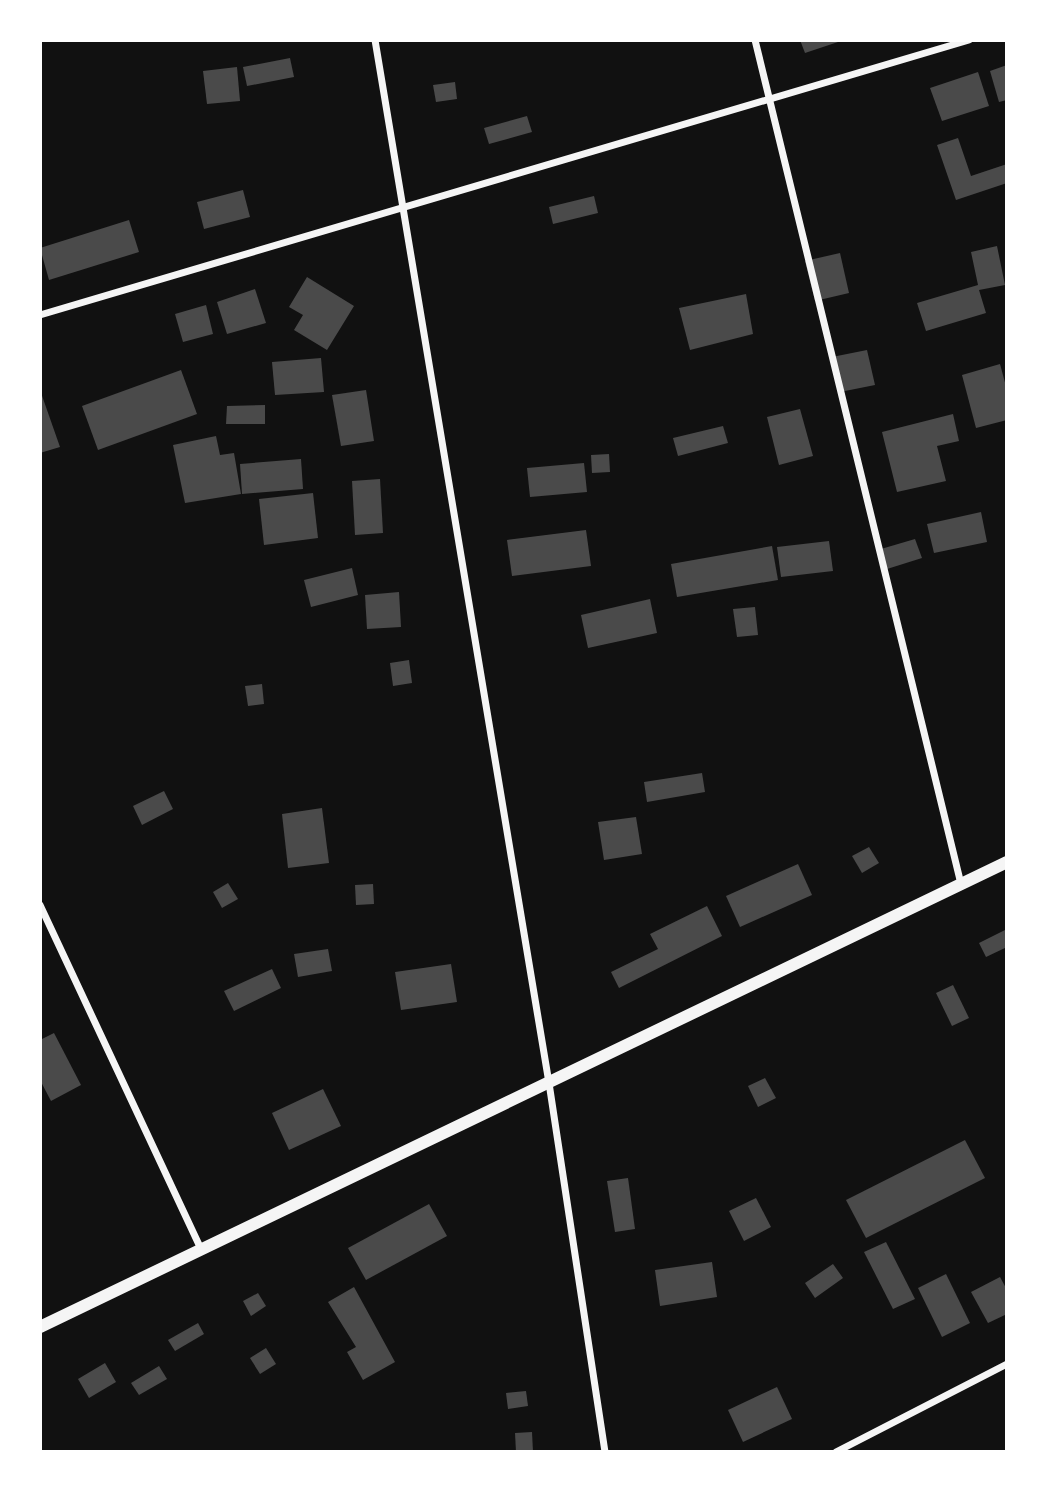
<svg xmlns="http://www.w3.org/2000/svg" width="1047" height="1492" viewBox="0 0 1047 1492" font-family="Lora,serif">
  <rect width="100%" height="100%" fill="#111"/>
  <g fill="#4a4a4a">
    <path d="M 800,40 L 841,40 L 841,41 L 805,53 Z"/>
    <path d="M 290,58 L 294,77 L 247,86 L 243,67 Z"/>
    <path d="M 1007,65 L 1007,100 L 999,102 L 990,71 Z"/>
    <path d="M 237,67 L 240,101 L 207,104 L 203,71 Z"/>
    <path d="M 978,72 L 989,106 L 942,121 L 930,88 Z"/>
    <path d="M 455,82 L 457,99 L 436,102 L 433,85 Z"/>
    <path d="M 527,116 L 532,132 L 489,144 L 484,128 Z"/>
    <path d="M 958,138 L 971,176 L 1007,164 L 1007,183 L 956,200 L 937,145 Z"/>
    <path d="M 243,190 L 250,217 L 204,229 L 197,202 Z"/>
    <path d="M 594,196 L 598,213 L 553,224 L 549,207 Z"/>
    <path d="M 129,220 L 139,252 L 49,280 L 40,248 Z"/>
    <path d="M 997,246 L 1005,285 L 979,290 L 986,313 L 926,331 L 917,303 L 978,285 L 971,252 Z"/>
    <path d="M 840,253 L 849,293 L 815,301 L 805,261 Z"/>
    <path d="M 307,277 L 354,306 L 327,350 L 294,330 L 303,315 L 289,307 Z"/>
    <path d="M 255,289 L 266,323 L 227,334 L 217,302 Z"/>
    <path d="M 746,294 L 753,334 L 690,350 L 679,308 Z"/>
    <path d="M 206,305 L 213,334 L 183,342 L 175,314 Z"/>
    <path d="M 867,350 L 875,385 L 840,392 L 832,357 Z"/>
    <path d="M 321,358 L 324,392 L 275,395 L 272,362 Z"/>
    <path d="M 1000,364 L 1007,390 L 1007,420 L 976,428 L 962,375 Z"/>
    <path d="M 181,370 L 197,414 L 98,450 L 82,406 Z"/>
    <path d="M 40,390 L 60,447 L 40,453 Z"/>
    <path d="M 366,390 L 374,441 L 341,446 L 332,395 Z"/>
    <path d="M 265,405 L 265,424 L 226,424 L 227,406 Z"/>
    <path d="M 800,409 L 813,456 L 779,465 L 767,417 Z"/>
    <path d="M 953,414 L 959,441 L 937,446 L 946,481 L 897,492 L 882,432 Z"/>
    <path d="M 723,426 L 728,443 L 678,456 L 673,438 Z"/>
    <path d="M 216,436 L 220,455 L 234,453 L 241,494 L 185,503 L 173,445 Z"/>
    <path d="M 609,454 L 610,472 L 592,473 L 591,455 Z"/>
    <path d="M 301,459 L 303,489 L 242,494 L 240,464 Z"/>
    <path d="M 584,463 L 587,492 L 530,497 L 527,468 Z"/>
    <path d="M 380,479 L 383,533 L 355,535 L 352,481 Z"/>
    <path d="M 313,493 L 318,538 L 264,545 L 259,499 Z"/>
    <path d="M 981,512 L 987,542 L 934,553 L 927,524 Z"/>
    <path d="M 586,530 L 591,566 L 512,576 L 507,540 Z"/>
    <path d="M 915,539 L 922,558 L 887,569 L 881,549 Z"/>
    <path d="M 829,541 L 833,571 L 781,577 L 777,547 Z"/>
    <path d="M 772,546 L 778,580 L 677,597 L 671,564 Z"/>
    <path d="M 352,568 L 358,595 L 311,607 L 304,580 Z"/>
    <path d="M 399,592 L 401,627 L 367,629 L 365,595 Z"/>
    <path d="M 650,599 L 657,633 L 588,648 L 581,615 Z"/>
    <path d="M 755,607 L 758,635 L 737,637 L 733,609 Z"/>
    <path d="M 409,660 L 412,683 L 393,686 L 390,663 Z"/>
    <path d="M 262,684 L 264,704 L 248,706 L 245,686 Z"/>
    <path d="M 702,773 L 705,792 L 647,802 L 644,782 Z"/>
    <path d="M 164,791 L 173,809 L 142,825 L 133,806 Z"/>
    <path d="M 322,808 L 329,863 L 288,868 L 282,814 Z"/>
    <path d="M 636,817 L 642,854 L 604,860 L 598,822 Z"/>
    <path d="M 869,847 L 879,863 L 862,873 L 852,856 Z"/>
    <path d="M 798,864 L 812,895 L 740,927 L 726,896 Z"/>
    <path d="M 228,883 L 238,899 L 222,908 L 213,892 Z"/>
    <path d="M 373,884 L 374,904 L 356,905 L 355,885 Z"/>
    <path d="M 707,906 L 722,936 L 619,988 L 611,972 L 658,949 L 650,934 Z"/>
    <path d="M 1007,929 L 1007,947 L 986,957 L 979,943 Z"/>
    <path d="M 328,949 L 332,971 L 298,977 L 294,954 Z"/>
    <path d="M 451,964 L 457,1002 L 401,1010 L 395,972 Z"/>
    <path d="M 272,969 L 281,988 L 234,1011 L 224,991 Z"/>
    <path d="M 953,985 L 969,1018 L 952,1026 L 936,993 Z"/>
    <path d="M 54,1033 L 81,1085 L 51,1101 L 40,1080 L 40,1040 Z"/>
    <path d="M 765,1078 L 776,1098 L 758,1107 L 748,1086 Z"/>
    <path d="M 323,1089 L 341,1126 L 289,1150 L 272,1113 Z"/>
    <path d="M 965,1140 L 985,1178 L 866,1238 L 846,1200 Z"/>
    <path d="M 628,1178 L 635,1229 L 615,1232 L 607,1181 Z"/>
    <path d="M 756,1198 L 771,1227 L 744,1241 L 729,1211 Z"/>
    <path d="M 429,1204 L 447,1236 L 366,1280 L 348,1248 Z"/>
    <path d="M 886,1242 L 915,1299 L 893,1309 L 864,1252 Z"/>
    <path d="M 712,1262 L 717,1297 L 660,1306 L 655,1270 Z"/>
    <path d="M 833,1264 L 843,1278 L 815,1298 L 805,1283 Z"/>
    <path d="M 946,1274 L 970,1323 L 942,1337 L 918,1288 Z"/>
    <path d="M 1000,1277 L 1007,1290 L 1007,1314 L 988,1323 L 971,1292 Z"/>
    <path d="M 354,1287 L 395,1362 L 363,1380 L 347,1352 L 356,1347 L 328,1302 Z"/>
    <path d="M 258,1293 L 266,1306 L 251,1316 L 243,1301 Z"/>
    <path d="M 198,1323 L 204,1334 L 175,1351 L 168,1340 Z"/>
    <path d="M 266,1348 L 276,1364 L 260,1374 L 250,1358 Z"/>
    <path d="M 105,1363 L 116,1382 L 89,1398 L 78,1379 Z"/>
    <path d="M 159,1366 L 167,1379 L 139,1395 L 131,1383 Z"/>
    <path d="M 777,1387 L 792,1419 L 743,1442 L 728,1410 Z"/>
    <path d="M 526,1391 L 528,1406 L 508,1409 L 506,1393 Z"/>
    <path d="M 532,1432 L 533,1452 L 516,1452 L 515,1433 Z"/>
  </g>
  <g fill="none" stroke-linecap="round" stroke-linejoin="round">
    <g stroke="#f5f5f5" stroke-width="7">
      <path d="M 375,40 L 549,1083 L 605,1452"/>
      <path d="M 755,40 L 961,884"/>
      <path d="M 40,315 L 969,40"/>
      <path d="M 40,905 L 201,1249"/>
      <path d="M 836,1452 L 1007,1364"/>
    </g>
    <path stroke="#f5f5f5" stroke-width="12" d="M 40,1327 L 1007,862"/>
  </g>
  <rect width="1047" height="1492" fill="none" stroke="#ffffff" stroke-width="84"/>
</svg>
